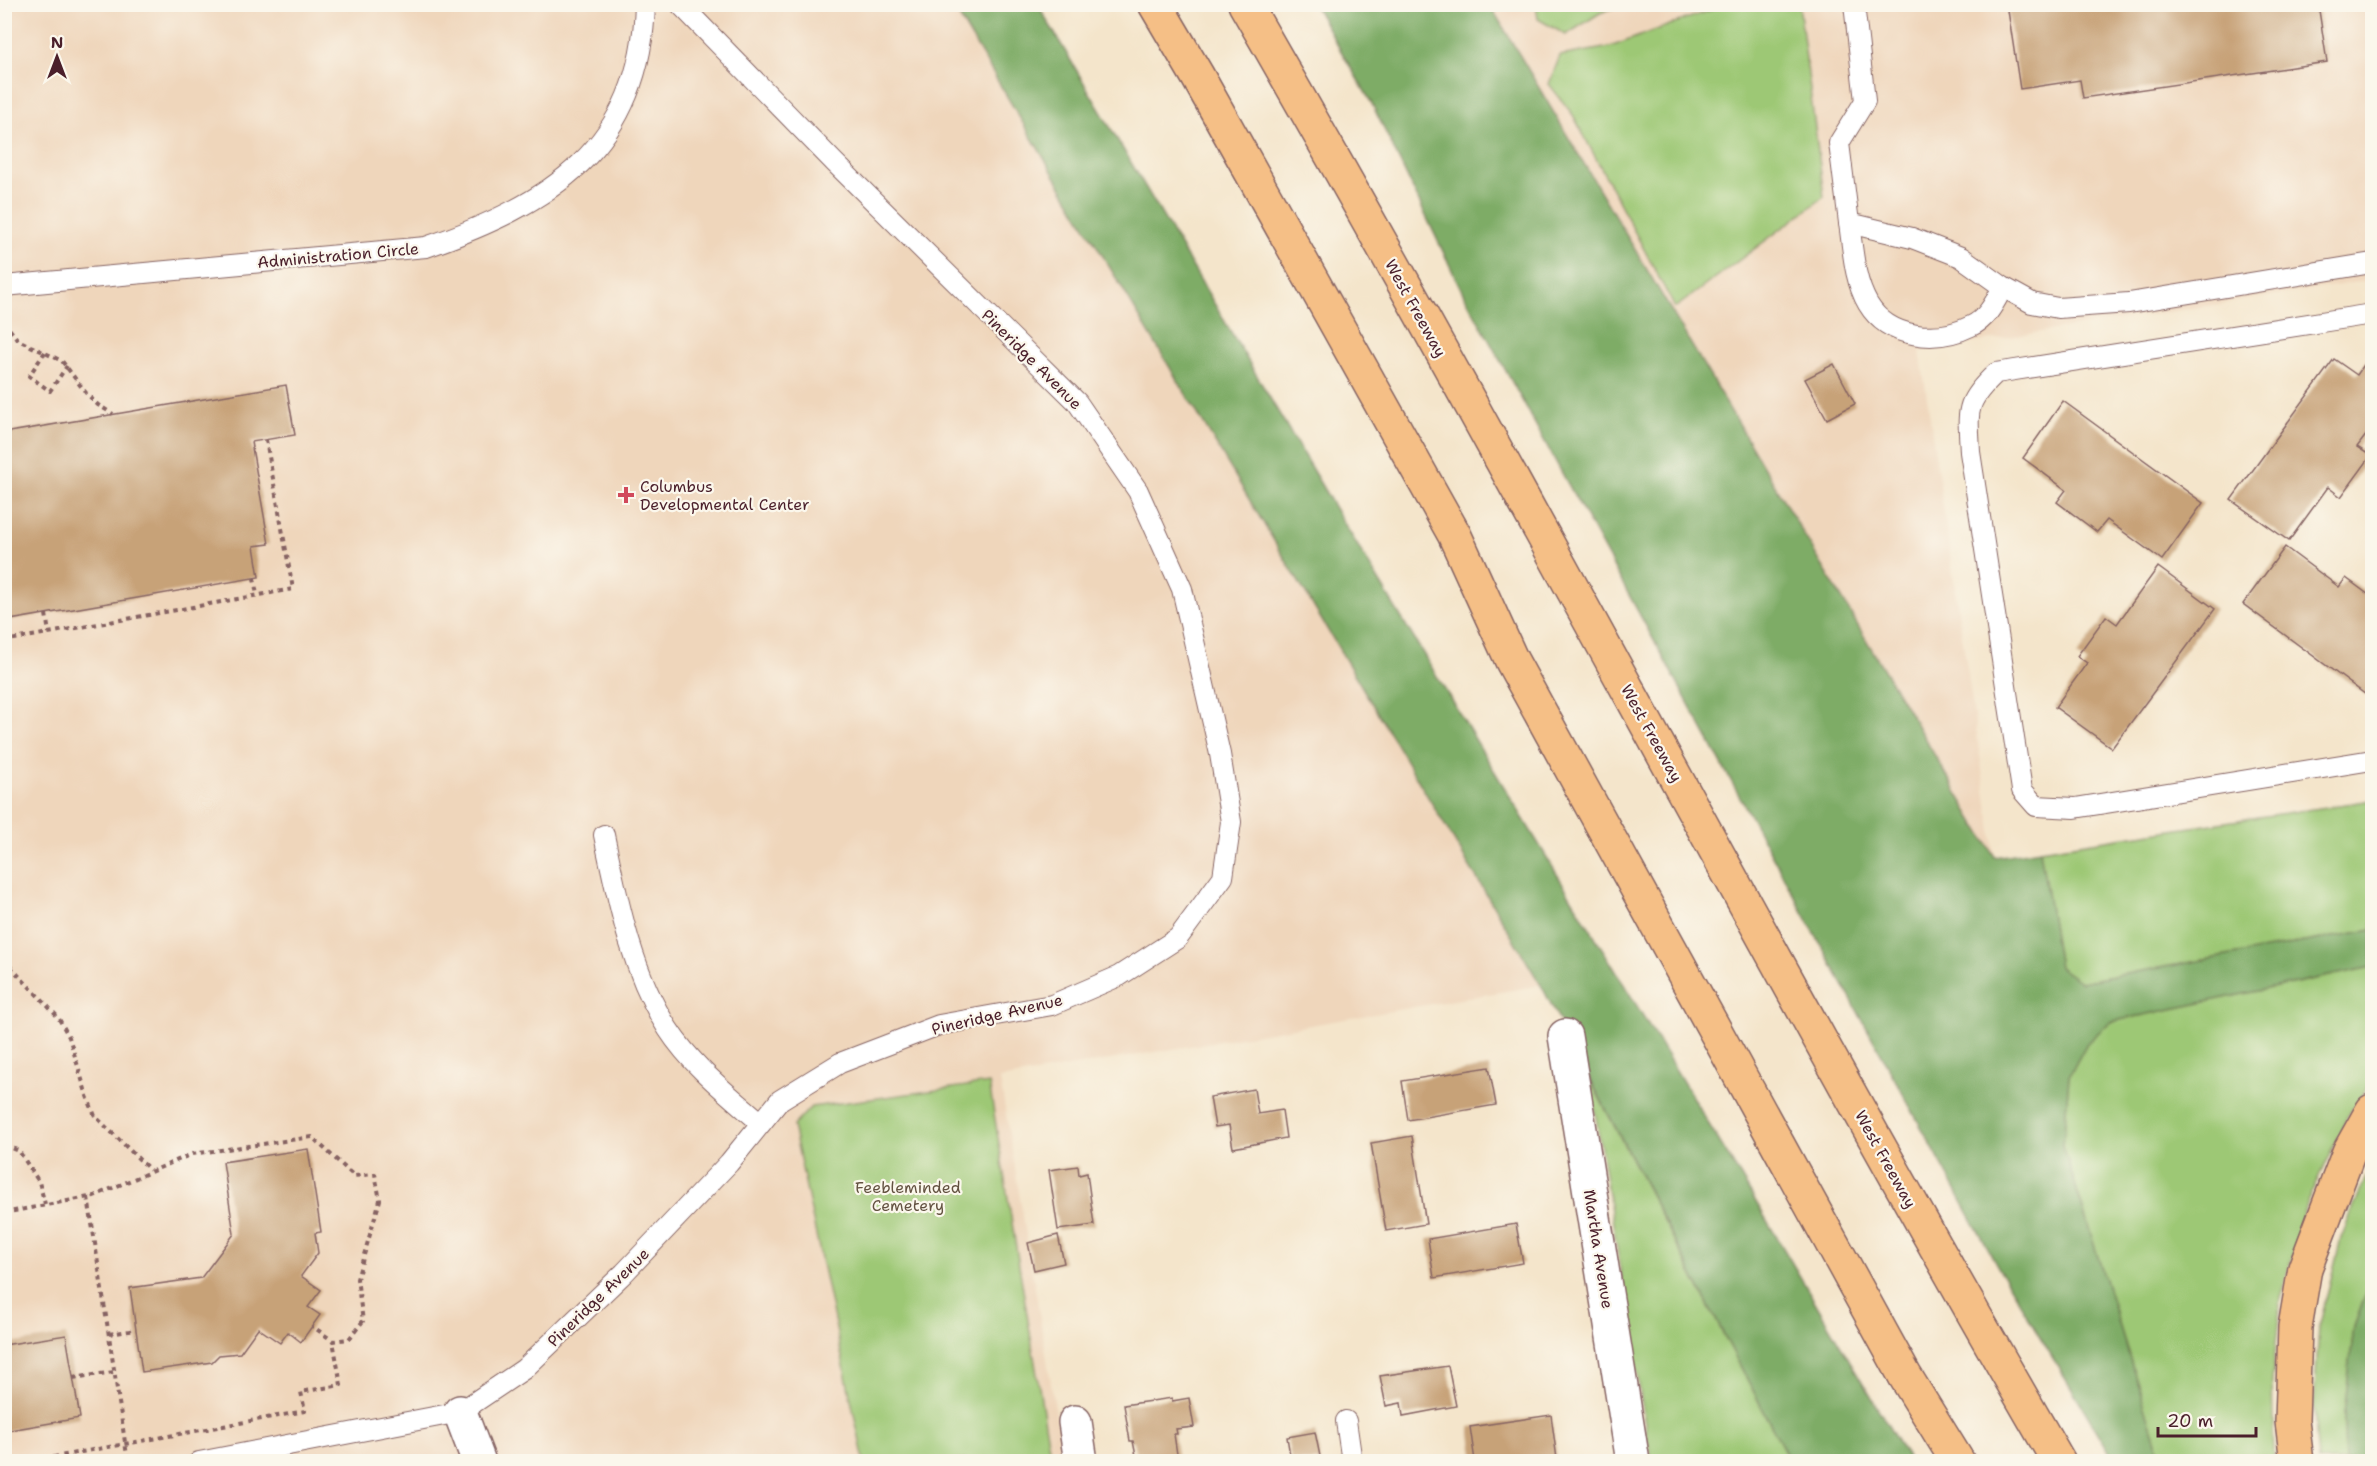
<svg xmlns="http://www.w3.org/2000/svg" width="2377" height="1466" viewBox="0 0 2377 1466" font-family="'Shantell Sans',sans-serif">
  <rect width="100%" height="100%" fill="#fbf7ec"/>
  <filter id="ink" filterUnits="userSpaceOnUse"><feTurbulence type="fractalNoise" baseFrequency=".0167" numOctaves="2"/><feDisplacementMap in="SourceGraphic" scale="12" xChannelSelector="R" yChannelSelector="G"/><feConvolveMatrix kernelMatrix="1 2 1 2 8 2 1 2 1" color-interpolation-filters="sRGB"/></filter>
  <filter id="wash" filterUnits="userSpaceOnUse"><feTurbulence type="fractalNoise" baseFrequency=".008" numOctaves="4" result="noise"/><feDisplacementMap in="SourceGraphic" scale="24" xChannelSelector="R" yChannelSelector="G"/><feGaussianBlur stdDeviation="1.35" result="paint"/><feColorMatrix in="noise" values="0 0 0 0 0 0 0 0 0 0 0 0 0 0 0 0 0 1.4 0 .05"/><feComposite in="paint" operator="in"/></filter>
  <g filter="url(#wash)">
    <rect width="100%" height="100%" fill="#f4e5cb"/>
    <g fill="#efd6bb">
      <path d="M 5,5 L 952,5 L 1541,985 L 1000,1079 L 1064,1461 L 5,1462 Z"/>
      <path d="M 1490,5 L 2372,5 L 2372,280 L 1920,351 L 1995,857 Z"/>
    </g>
    <g fill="#9dc875" stroke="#747450" stroke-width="1.5">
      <path d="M 1536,5 L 1536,4 L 1622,5 L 1600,13 L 1566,35 L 1538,19 Z"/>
      <path d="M 1724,5 L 1799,5 L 1824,197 L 1675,308 L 1573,115 L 1549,84 L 1560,56 L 1610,47 Z"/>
      <path d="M 2372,800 L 2372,930 L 2080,982 L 2059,967 L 2040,850 Z"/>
      <path d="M 2372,967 L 2372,1080 L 2347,1117 L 2306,1204 L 2281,1298 L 2272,1380 L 2274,1461 L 2162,1461 L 2063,1146 L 2069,1076 L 2087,1043 L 2110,1022 Z"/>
      <path d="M 1590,1080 L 1790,1461 L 1651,1461 Z"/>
      <path d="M 989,1083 L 1051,1460 L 864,1461 L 793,1126 L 811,1107 Z"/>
      <path d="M 2372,1163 L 2372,1277 L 2354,1327 L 2344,1415 L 2345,1461 L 2318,1462 L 2314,1404 L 2319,1327 L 2341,1238 Z"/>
    </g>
    <g fill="#7eac66" stroke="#646648" stroke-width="1.5">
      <path d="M 952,5 L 1038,5 L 1339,515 L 1753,1197 L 1909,1461 L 1790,1461 L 1541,985 Z"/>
      <path d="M 1314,5 L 1490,5 L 1995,857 L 2040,850 L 2059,967 L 2081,982 L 2372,930 L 2372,967 L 2110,1022 L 2087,1043 L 2069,1076 L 2063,1146 L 2162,1461 L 2115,1461 L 1998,1267 L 1462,291 L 1371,102 Z"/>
      <path d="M 2372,1277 L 2372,1461 L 2345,1461 L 2344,1415 L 2354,1327 Z"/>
    </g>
    <g id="blocks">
      <g fill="#c7a278">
        <path d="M 2007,4 L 2318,4 L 2327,62 L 2083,98 L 2080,80 L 2020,89 Z"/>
        <path d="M 2373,352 L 2373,426 L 2357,447 L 2371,456 L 2341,497 L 2328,487 L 2289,541 L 2231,500 L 2334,359 L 2357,375 Z"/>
        <path d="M 1834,364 L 1855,404 L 1827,419 L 1805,379 Z"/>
        <path d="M 286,385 L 295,435 L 251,442 L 269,544 L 254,546 L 259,577 L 4,621 L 4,433 Z"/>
        <path d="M 2063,401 L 2203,503 L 2162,560 L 2107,520 L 2097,532 L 2057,502 L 2066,490 L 2023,458 Z"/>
        <path d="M 2285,547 L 2339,587 L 2346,578 L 2373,598 L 2373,700 L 2243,604 Z"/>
        <path d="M 2158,567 L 2215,609 L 2112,748 L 2055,707 L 2087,663 L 2077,656 L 2106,616 L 2117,624 Z"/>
        <path d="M 1489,1067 L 1496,1105 L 1408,1120 L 1402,1081 Z"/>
        <path d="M 1254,1089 L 1258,1114 L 1282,1110 L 1286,1138 L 1233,1148 L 1229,1125 L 1215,1127 L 1210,1097 Z"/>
        <path d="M 1412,1136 L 1426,1224 L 1386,1231 L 1371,1143 Z"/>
        <path d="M 308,1149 L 321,1232 L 315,1233 L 318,1253 L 301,1276 L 321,1290 L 308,1307 L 320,1315 L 301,1342 L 288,1332 L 280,1343 L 258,1328 L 240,1353 L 219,1355 L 212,1362 L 142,1372 L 130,1288 L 201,1278 L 234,1234 L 223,1162 Z"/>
        <path d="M 1078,1166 L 1079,1175 L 1087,1173 L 1094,1225 L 1058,1230 L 1049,1170 Z"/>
        <path d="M 1516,1224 L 1523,1263 L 1434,1278 L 1428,1239 Z"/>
        <path d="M 1058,1235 L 1064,1263 L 1034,1270 L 1028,1243 Z"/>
        <path d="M 66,1335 L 80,1418 L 4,1431 L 4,1345 Z"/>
        <path d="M 1448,1366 L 1456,1406 L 1403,1416 L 1401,1403 L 1386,1406 L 1380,1376 Z"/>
        <path d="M 1172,1398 L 1172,1401 L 1189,1398 L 1194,1427 L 1176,1429 L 1177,1434 L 1174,1434 L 1178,1461 L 1137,1461 L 1133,1441 L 1130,1441 L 1124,1405 Z"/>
        <path d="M 1551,1415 L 1557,1459 L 1537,1461 L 1475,1461 L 1470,1427 Z"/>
        <path d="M 1315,1432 L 1321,1461 L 1291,1461 L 1287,1437 Z"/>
      </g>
    </g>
  </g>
  <g filter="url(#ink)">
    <use href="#blocks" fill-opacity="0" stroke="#866463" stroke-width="1.5"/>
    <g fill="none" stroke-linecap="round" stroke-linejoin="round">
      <g stroke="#866463" stroke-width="22">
        <g id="lane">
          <path d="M 1854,4 L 1865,101 L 1839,143 L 1849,223 L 1912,238 L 1961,257 L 2003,287 L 2032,303 L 2058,308 L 2129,303 L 2372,263"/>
          <path d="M 1849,223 C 1853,250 1854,280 1868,304 C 1889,339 1937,343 1971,326 C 1987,319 1995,302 2003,287"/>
          <path d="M 4,286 L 426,247 C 550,204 641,148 645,4"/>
          <path d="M 2372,314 L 1996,373 C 1964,403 1968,410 1970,452 L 2022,790 L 2036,806 L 2075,808 L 2372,760"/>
          <path d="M 604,835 C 618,901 631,971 668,1029 C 692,1066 728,1094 761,1123"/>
          <path d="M 1346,1421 L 1352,1462"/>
          <path d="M 199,1462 L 460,1412 L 524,1369 L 624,1273 L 729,1163 L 780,1100 L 840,1063 L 939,1025 L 1052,1005 L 1119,976 L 1178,938 L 1223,877 L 1231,822 L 1220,754 L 1182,589 L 1138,491 L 1077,402 L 835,163 L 680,4"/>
        </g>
      </g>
      <g stroke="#866463" stroke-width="36">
        <g id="street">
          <path d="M 1565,1036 L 1633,1462"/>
          <path d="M 460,1412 L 479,1462"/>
          <path d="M 1075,1422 L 1081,1462"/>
        </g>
      </g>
      <g stroke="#866463" stroke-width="36">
        <g id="highway">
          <path d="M 1155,4 L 1198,77 L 1454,534 L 1512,661 L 1905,1376 L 1958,1462"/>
          <path d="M 1245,4 C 1524,486 1779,981 2059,1462"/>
          <path d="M 2297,1462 L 2292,1421 L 2295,1327 L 2305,1268 L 2349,1152 L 2372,1111"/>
        </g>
      </g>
      <g stroke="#866463" stroke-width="4" stroke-dasharray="4.5 4.5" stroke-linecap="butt">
        <path d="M 4,322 L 18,340 L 62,361 L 86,393 L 98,405 L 113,414"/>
        <path d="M 45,352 L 29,376 L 50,391 L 67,366"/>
        <path d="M 254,578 L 257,595"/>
        <path d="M 46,614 L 49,633"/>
        <path d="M 4,641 L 293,589 L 266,440"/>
        <path d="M 4,960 L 58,1017 L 69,1037 L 87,1096 L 95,1116 L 150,1170"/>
        <path d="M 4,1148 L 12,1148 L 19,1151 L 39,1182 L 45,1204"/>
        <path d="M 88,1197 L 128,1462"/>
        <path d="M 4,1213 L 94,1196 L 192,1154 L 312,1137 L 354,1176 L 375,1174 L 380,1200 L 357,1279 L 363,1321 L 349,1339 L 333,1341 L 312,1326"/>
        <path d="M 109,1334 L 136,1330"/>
        <path d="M 73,1378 L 114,1372"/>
        <path d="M 27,1462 L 305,1411 L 301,1392 L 341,1385 L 333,1341"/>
      </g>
      <use href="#lane" stroke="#fff" stroke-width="20"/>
      <use href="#street" stroke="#fff" stroke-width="33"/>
      <use href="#highway" stroke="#f5bf86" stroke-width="33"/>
    </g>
  </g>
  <path fill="#d1495b" stroke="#fbf7ec" stroke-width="2" d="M623 486h6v6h6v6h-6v6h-6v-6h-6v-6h6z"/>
  <g text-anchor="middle" stroke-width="4.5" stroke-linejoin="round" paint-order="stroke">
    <g font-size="16" fill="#4a1f2b" stroke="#fbf7ec">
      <text transform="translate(338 255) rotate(-5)" y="6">Administration Circle</text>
      <text transform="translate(1416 308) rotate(61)" y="6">West Freeway</text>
      <text transform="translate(1032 359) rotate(45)" y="6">Pineridge Avenue</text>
      <text transform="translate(1652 733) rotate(61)" y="6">West Freeway</text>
      <text transform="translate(997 1014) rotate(-13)" y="6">Pineridge Avenue</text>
      <text transform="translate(1886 1159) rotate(61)" y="6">West Freeway</text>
      <text transform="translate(1599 1249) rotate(81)" y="6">Martha Avenue</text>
      <text transform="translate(598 1297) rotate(-44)" y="6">Pineridge Avenue</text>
    </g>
    <g font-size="16" fill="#4a1f2b" stroke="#fbf7ec" text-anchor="start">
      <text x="640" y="492">Columbus<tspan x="640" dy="18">Developmental Center</tspan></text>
    </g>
    <g font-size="16" fill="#635241" stroke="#fbf7ec">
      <text x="908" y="1193">Feebleminded<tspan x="908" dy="18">Cemetery</tspan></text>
    </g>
  </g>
  <rect width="2377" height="1466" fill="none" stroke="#fbf7ec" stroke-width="24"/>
  <g transform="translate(57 57)" stroke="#fbf7ec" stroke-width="4.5" paint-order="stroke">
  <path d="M0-4.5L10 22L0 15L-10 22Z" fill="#4a1f2b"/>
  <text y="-9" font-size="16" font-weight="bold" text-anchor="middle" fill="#4a1f2b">N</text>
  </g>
  <path d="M2158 1427v9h98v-9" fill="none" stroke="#4a1f2b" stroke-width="3"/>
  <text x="2167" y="1427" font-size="18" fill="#4a1f2b" stroke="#fbf7ec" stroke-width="4.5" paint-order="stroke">20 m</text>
</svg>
